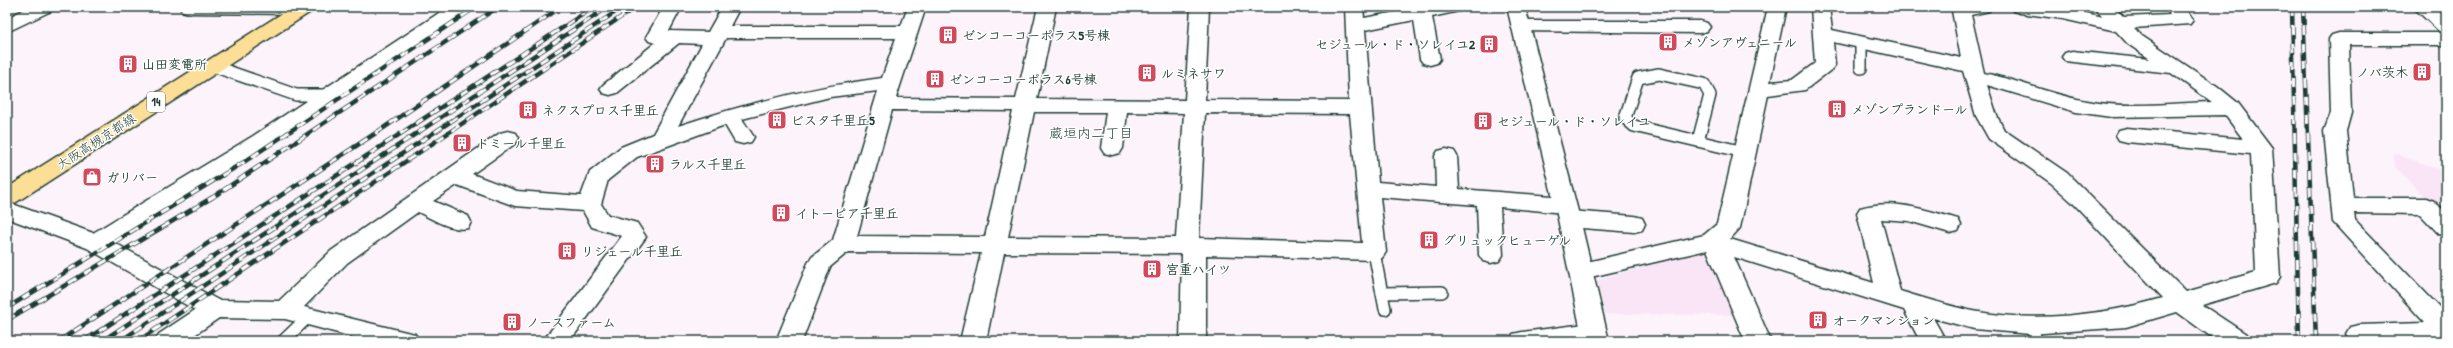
<svg xmlns="http://www.w3.org/2000/svg" width="2453" height="348" viewBox="0 0 2453 348" font-family="'Patrick Hand','Klee One',sans-serif">
  <rect width="100%" height="100%" fill="#fcf3fb"/>
  <filter id="ink" filterUnits="userSpaceOnUse"><feTurbulence type="fractalNoise" baseFrequency=".025" numOctaves="2"/><feDisplacementMap in="SourceGraphic" scale="8" xChannelSelector="R" yChannelSelector="G"/><feConvolveMatrix kernelMatrix="1 2 1 2 8 2 1 2 1" color-interpolation-filters="sRGB"/></filter>
  <g filter="url(#ink)">
    <g fill="#f9e5f6">
      <path d="M 2393,153 L 2446,172 L 2446,219 L 2395,166 Z"/>
      <path d="M 1701,252 L 1711,252 L 1736,315 L 1605,314 L 1596,280 Z"/>
    </g>
    <g fill="none" stroke-linecap="round" stroke-linejoin="round">
      <g stroke="#1f3d34" stroke-width="14">
        <g id="lane">
          <path d="M 1861,43 L 1861,68"/>
          <path d="M 213,66 L 296,95 L 330,95"/>
          <path d="M 1698,141 L 1710,95 L 1704,84 L 1659,74 L 1638,78 L 1625,118 L 1634,126 L 1744,152"/>
          <path d="M 1374,252 L 1385,309"/>
          <path d="M 1382,293 L 1442,292"/>
          <path d="M 2030,325 L 2037,341"/>
          <path d="M 283,341 L 308,317"/>
        </g>
      </g>
      <g stroke="#1f3d34" stroke-width="3">
        <g id="street">
          <path d="M 29,7 L 53,7 L 51,11 L 7,32 L 7,18 Z"/>
          <path d="M 180,7 L 313,7 L 313,8 L 311,12 L 304,14 L 189,13 L 182,11 Z"/>
          <path d="M 448,7 L 470,7 L 468,11 L 269,146 L 113,242 L 218,300 L 279,301 L 331,251 L 500,133 L 508,131 L 516,133 L 519,138 L 516,143 L 472,174 L 517,191 L 581,196 L 590,172 L 621,147 L 653,134 L 702,44 L 679,43 L 617,93 L 610,95 L 603,93 L 600,89 L 603,85 L 655,43 L 649,41 L 646,37 L 663,8 L 677,8 L 679,12 L 669,31 L 708,32 L 722,7 L 740,7 L 730,26 L 901,26 L 908,7 L 926,7 L 896,98 L 1016,99 L 1038,7 L 1056,7 L 1037,99 L 1185,100 L 1191,7 L 1209,7 L 1205,100 L 1349,101 L 1345,7 L 1363,7 L 1364,18 L 1423,7 L 1461,7 L 1459,11 L 1432,17 L 1440,59 L 1437,63 L 1430,65 L 1423,63 L 1420,59 L 1414,20 L 1365,30 L 1378,182 L 1436,187 L 1435,156 L 1438,151 L 1446,149 L 1454,151 L 1457,156 L 1459,189 L 1565,197 L 1573,200 L 1576,205 L 1570,211 L 1634,216 L 1642,218 L 1645,224 L 1642,230 L 1634,232 L 1569,227 L 1561,225 L 1558,219 L 1564,213 L 1500,207 L 1503,255 L 1499,261 L 1491,263 L 1483,261 L 1479,255 L 1477,205 L 1380,197 L 1386,252 L 1382,258 L 1374,260 L 1206,255 L 1206,341 L 1180,341 L 1182,254 L 1004,253 L 986,341 L 960,341 L 981,253 L 848,252 L 830,267 L 802,341 L 776,341 L 808,263 L 812,257 L 833,240 L 878,91 L 830,97 L 742,119 L 754,137 L 751,142 L 743,144 L 735,142 L 725,125 L 637,157 L 608,180 L 601,204 L 608,215 L 637,223 L 646,237 L 570,341 L 543,341 L 622,236 L 592,227 L 583,211 L 515,206 L 457,185 L 433,201 L 468,216 L 471,222 L 468,228 C 452,232 433,219 418,212 L 347,263 L 304,307 L 406,332 L 415,334 L 419,341 L 368,341 L 285,319 L 219,318 L 186,341 L 155,341 L 159,334 L 195,310 L 87,248 L 7,218 L 7,202 L 93,233 L 253,136 ZM 726,38 L 896,38 L 882,78 C 812,87 745,104 678,126 ZM 892,110 L 1013,111 L 985,237 L 857,236 ZM 1034,112 L 1106,112 L 1101,148 L 1104,153 L 1112,155 L 1120,153 L 1123,148 L 1127,112 L 1184,113 L 1176,238 L 1008,237 ZM 1205,113 L 1350,114 L 1362,243 L 1199,238 Z"/>
          <path d="M 1768,7 L 1786,7 L 1770,82 L 1792,80 L 1815,63 L 1811,7 L 1829,7 L 1832,30 L 1961,58 L 1952,11 L 1954,7 L 1991,7 L 1989,11 L 1971,15 L 1984,73 C 2018,80 2053,95 2087,101 C 2127,109 2171,103 2212,102 L 2171,73 L 2065,61 L 2062,57 L 2065,53 L 2072,51 L 2150,59 L 2128,44 L 2116,31 L 2063,19 L 2020,13 L 2013,11 L 2011,7 L 2061,7 L 2103,17 L 2095,7 L 2114,7 L 2124,17 L 2170,15 L 2166,7 L 2184,7 L 2193,20 L 2190,24 L 2134,28 L 2142,36 L 2217,86 L 2238,103 L 2272,148 L 2280,277 L 2276,283 L 2202,305 L 2246,334 L 2250,341 L 2217,341 L 2177,312 L 2126,327 L 2030,334 L 1974,329 L 1933,318 L 1946,341 L 1920,341 L 1904,310 L 1734,257 L 1771,341 L 1745,341 L 1707,250 L 1582,279 L 1574,277 L 1570,271 L 1574,265 L 1704,235 L 1717,224 ZM 1833,42 L 1963,71 L 1976,116 L 1989,139 L 2051,183 L 2073,203 L 2163,298 C 2105,315 2033,323 1973,311 C 1948,306 1924,298 1900,291 L 1881,219 L 1909,221 L 1950,233 L 1958,231 L 1961,225 L 1958,219 C 1926,210 1894,198 1860,208 L 1857,213 L 1874,283 L 1730,239 L 1740,228 L 1768,95 L 1805,90 L 1832,69 L 1835,65 ZM 1987,85 L 2076,112 L 2111,117 L 2225,115 L 2243,139 L 2127,128 L 2119,130 L 2116,135 L 2119,140 L 2127,142 L 2251,154 L 2256,272 L 2186,292 L 2067,173 L 2004,130 L 1997,116 Z"/>
          <path d="M 2413,7 L 2434,7 L 2446,17 L 2446,33 L 2439,31 Z"/>
          <path d="M 1521,21 L 1700,21 L 1707,23 L 1710,27 L 1707,31 L 1700,33 L 1514,31 L 1511,27 L 1514,23 Z"/>
          <path d="M 2339,33 L 2446,33 L 2446,45 L 2349,45 L 2351,113 L 2346,131 L 2353,198 L 2426,198 L 2434,201 L 2446,213 L 2446,235 L 2438,233 L 2420,214 L 2354,213 L 2355,220 L 2446,314 L 2446,341 L 2351,341 L 2346,334 L 2350,327 L 2359,325 L 2425,323 L 2333,222 L 2324,131 L 2331,113 L 2329,39 L 2332,35 Z"/>
          <path d="M 1593,323 L 1602,325 L 1605,332 L 1602,339 L 1594,341 L 1509,341 L 1513,334 L 1522,332 Z"/>
        </g>
      </g>
      <g stroke="#1f3d34" stroke-width="3">
        <path id="secondary" d="M 1507,7 L 1525,7 L 1580,219 L 1609,341 L 1583,341 L 1558,219 Z"/>
      </g>
      <g stroke="#1f3d34" stroke-width="3">
        <path id="primary" d="M 292,7 L 314,7 L 312,11 L 15,203 L 7,206 L 7,188 Z"/>
      </g>
      <use href="#lane" stroke="#fff" stroke-width="11"/>
      <use href="#street" fill="#fff" fill-rule="evenodd"/>
      <use href="#secondary" fill="#fff" fill-rule="evenodd"/>
      <use href="#primary" fill="#fdde96" fill-rule="evenodd"/>
      <g stroke="#1f3d34" stroke-width="4.5">
        <g id="rail">
          <path d="M 2292,7 L 2299,341"/>
          <path d="M 2303,7 L 2316,341"/>
          <path d="M 7,308 L 244,162 L 476,7"/>
          <path d="M 7,320 L 213,197 L 498,7"/>
          <path d="M 59,341 L 385,127 L 561,7"/>
          <path d="M 84,341 L 594,7"/>
          <path d="M 102,341 L 608,7"/>
          <path d="M 120,341 L 623,7"/>
          <path d="M 138,341 L 636,7"/>
        </g>
      </g>
      <use href="#rail" stroke="#fff" stroke-width="3" stroke-dasharray="9" stroke-linecap="butt"/>
    </g>
  </g>
  <defs>
    <g id="building-square" transform="scale(1)"><rect x="-9" y="-9" width="18" height="18" rx="4" fill="#d1495b" stroke="#fff"/><path d="M-4-6H4V6H1V3H-1V6H-4ZM-2.5-4.3h1.7v1.8h-1.7ZM.8-4.3h1.7v1.8H.8ZM-2.5-1h1.7V.8h-1.7ZM.8-1h1.7V.8H.8Z" fill="#fff"/></g>
    <g id="shop-square" transform="scale(1)"><rect x="-9" y="-9" width="18" height="18" rx="4" fill="#d1495b" stroke="#fff"/><path d="M-5-2.5h2.3a2.7 3.5 0 0 1 5.4 0H5L5.5 6h-11ZM-1.5-2.5h3a1.5 2.3 0 0 0-3 0Z" fill="#fff"/></g>
  </defs>
  <g fill-rule="evenodd">
    <use href="#building-square" x="948" y="35"/>
    <use href="#building-square" x="1668" y="42"/>
    <use href="#building-square" x="1489" y="44"/>
    <use href="#building-square" x="128" y="64"/>
    <use href="#building-square" x="2422" y="72"/>
    <use href="#building-square" x="1147" y="73"/>
    <use href="#building-square" x="935" y="79"/>
    <use href="#building-square" x="1837" y="109"/>
    <use href="#building-square" x="528" y="110"/>
    <use href="#building-square" x="777" y="120"/>
    <use href="#building-square" x="1483" y="121"/>
    <use href="#building-square" x="462" y="143"/>
    <use href="#building-square" x="655" y="164"/>
    <use href="#shop-square" x="92" y="177"/>
    <use href="#building-square" x="781" y="213"/>
    <use href="#building-square" x="1429" y="240"/>
    <use href="#building-square" x="567" y="251"/>
    <use href="#building-square" x="1152" y="269"/>
    <use href="#building-square" x="1818" y="320"/>
    <use href="#building-square" x="512" y="322"/>
  </g>
  <g text-anchor="middle" stroke-width="3" stroke-linejoin="round" paint-order="stroke">
    <rect fill="#fff" stroke="#627771" stroke-width="1" x="147" y="92" width="18" height="20" rx="3"/>
    <g font-size="12" font-weight="bold" fill="#1f3d34">
      <text x="156" y="106">14</text>
    </g>
    <g font-size="13" font-weight="bold" fill="#1f3d34" stroke="#fff" text-anchor="start">
      <text x="962" y="40">ゼンコーコーポラス5号棟</text>
      <text x="1682" y="47">メゾンアヴェニール</text>
      <text x="1475" y="49" text-anchor="end">セジュール・ド・ソレイユ2</text>
      <text x="142" y="69">山田変電所</text>
      <text x="2408" y="77" text-anchor="end">ノバ茨木</text>
      <text x="1161" y="78">ルミネサワ</text>
      <text x="949" y="84">ゼンコーコーポラス6号棟</text>
      <text x="1851" y="114">メゾンプランドール</text>
      <text x="542" y="115">ネクスプロス千里丘</text>
      <text x="791" y="125">ビスタ千里丘5</text>
      <text x="1497" y="126">セジュール・ド・ソレイユ</text>
      <text x="476" y="148">ドミール千里丘</text>
      <text x="669" y="169">ラルス千里丘</text>
      <text x="106" y="182">ガリバー</text>
      <text x="795" y="218">イトーピア千里丘</text>
      <text x="1443" y="245">グリュックヒューゲル</text>
      <text x="581" y="256">リジェール千里丘</text>
      <text x="1166" y="274">宮重ハイツ</text>
      <text x="1832" y="325">オークマンション</text>
      <text x="526" y="327">ノースファーム</text>
    </g>
    <g font-size="13" fill="#1f3d34" stroke="#fff">
      <text transform="translate(96 141) rotate(-33)" y="5">大阪高槻京都線</text>
    </g>
    <g font-size="14" fill="#1f3d34" stroke="#fff">
      <text x="1091" y="138">蔵垣内二丁目</text>
    </g>
  </g>
  <rect width="2453" height="348" fill="none" stroke="#fff" stroke-width="24"/>
  <rect x="12" y="12" width="2429" height="324" fill="none" stroke="#1f3d34" stroke-width="1.5" filter="url(#ink)"/>
</svg>
